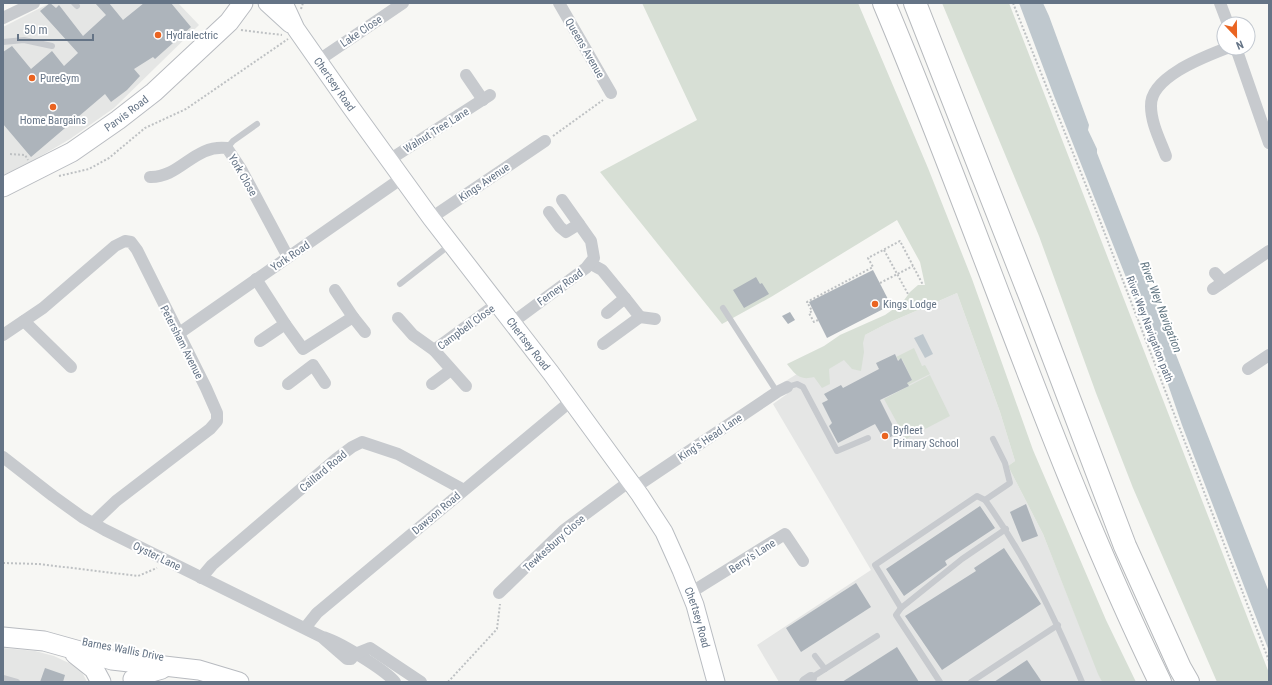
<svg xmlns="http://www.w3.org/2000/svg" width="1272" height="685" viewBox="0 0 1272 685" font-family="'Roboto Condensed',sans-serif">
  <rect width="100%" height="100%" fill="#f7f7f4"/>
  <g fill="#e5e6e5">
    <path d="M 50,3 L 178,3 L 199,25 L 114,108 L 70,139 L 22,167 L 3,175 L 3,27 Z"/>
    <path d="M 957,293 L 1000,412 L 1015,461 L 1008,466 L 1043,534 L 1102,682 L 779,682 L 757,645 L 871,570 L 773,404 L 787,394 L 784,382 L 834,351 L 886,324 Z"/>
    <path d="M 3,648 L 35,651 L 54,656 L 73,665 L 82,672 L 87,682 L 3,682 Z"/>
  </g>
  <g fill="#d7dfd5">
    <path d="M 642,3 L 858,3 L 928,168 L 972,279 L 1033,450 L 1106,620 L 1136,682 L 1102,682 L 1098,674 L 1043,534 L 1008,466 L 1015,461 L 1000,412 L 957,293 L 886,324 L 865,335 L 863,343 L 864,352 L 861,371 L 852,369 L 844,360 L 829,369 L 830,384 L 822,388 L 814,377 C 799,381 795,374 787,364 L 824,346 L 840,335 L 885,315 L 902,303 L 910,292 L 918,285 L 925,285 L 920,262 L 897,220 L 771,297 L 722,324 L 600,172 L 697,120 Z"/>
    <path d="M 942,3 L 1009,3 L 1269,673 L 1269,682 L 1217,682 L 1133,488 L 1096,393 L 1039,236 Z"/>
    <path d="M 914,348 L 922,366 L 925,365 L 930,374 L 908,385 L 907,383 L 912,380 L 902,359 L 899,360 L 896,357 Z"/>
    <path d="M 930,375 L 950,416 L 906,439 L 884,399 Z"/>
  </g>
  <g fill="#bfc8ce">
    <path d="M 1019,3 L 1043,3 L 1049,16 L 1089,125 L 1088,130 L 1097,149 L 1097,153 L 1269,592 L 1269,651 L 1182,425 L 1164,373 L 1054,96 Z"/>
    <path d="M 923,334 L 933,354 L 925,358 L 914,338 Z"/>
  </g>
  <g fill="#adb4bb">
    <path d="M 50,3 L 56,8 L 59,5 L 83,36 L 106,15 L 95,3 L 109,3 L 123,20 L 144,3 L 171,3 L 191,27 L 155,59 L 153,57 L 134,69 L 140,76 L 127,90 L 111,102 L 105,94 L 31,157 L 3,124 L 3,52 L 12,46 L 31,69 L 52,51 L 64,66 L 78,53 L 40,11 Z"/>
    <path d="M 873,270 L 891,305 L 827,338 L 809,302 Z"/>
    <path d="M 756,277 L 760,284 L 762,283 L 769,294 L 744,308 L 733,290 Z"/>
    <path d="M 790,312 L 795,320 L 788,324 L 782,316 Z"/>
    <path d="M 895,354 L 898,361 L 901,358 L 912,380 L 907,383 L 909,386 L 880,400 L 897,434 L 886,439 L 884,435 L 882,436 L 875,424 L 838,443 L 829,426 L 832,423 L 822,403 L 828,400 L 824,394 L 841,385 L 843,388 L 879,369 L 876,363 Z"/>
    <path d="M 1026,504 L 1038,536 L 1022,542 L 1010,512 Z"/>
    <path d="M 980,506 L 995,528 L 945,561 L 947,565 L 904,596 L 886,569 Z"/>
    <path d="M 1004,548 L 1041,604 L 942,670 L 905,616 L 976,571 L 974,568 Z"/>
    <path d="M 856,583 L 871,607 L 801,652 L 786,628 Z"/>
    <path d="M 897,647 L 919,682 L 842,682 Z"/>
    <path d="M 1027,660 L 1042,682 L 994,682 Z"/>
    <path d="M 45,668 L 65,675 L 63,682 L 40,682 Z"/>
  </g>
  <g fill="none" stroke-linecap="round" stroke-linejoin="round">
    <g stroke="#b9bdc2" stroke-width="19">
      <g id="secondary">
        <path d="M 267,3 L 290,24"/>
        <path id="s1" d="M 284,3 L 296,29 L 350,106 L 431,218 L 551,373 L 640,495 L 664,532 L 681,570 L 695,605 L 716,682"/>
      </g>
    </g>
    <g stroke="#b8bbc0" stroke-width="21">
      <g id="primary">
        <path id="s2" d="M 3,187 L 72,152 L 118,120 L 154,92 L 229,22 L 243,3"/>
        <path d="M 3,637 L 44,641 L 112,660 L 199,670 L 239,682"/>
        <path d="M 75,654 L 94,669 L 101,682"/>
        <path d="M 133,679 L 141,675 L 162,669"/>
      </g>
    </g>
    <g stroke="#b7babe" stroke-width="24">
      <g id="highway">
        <path d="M 884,3 C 979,228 1053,462 1160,682"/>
        <path d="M 915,3 L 1032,301 L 1125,546 L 1180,668 L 1188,682"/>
      </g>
    </g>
    <g stroke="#bec1c3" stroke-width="2" stroke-dasharray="2 2" stroke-linecap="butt">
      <path d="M 1013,3 L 1095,208 L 1269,661"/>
      <path d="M 301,9 L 303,3"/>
      <path d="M 241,30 L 282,35"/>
      <path d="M 553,136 L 603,100"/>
      <path d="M 10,154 L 25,155 L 28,160"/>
      <path d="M 59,176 L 89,169 L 109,158 L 145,128 L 186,109 L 288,39"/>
      <path d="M 884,250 L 908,294"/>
      <path d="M 880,283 L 913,266"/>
      <path d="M 818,320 L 814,322 L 809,313 L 812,311 L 807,302 L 873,267 L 868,258 L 900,241 L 923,285"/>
      <path d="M 3,563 L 39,564 L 138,576 L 157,568"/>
      <path d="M 448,682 L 497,629 L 500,604"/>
    </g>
    <g stroke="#c7cace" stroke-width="6">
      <path d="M 74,3 L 77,6"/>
      <path d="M 3,42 L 24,40 L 52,46"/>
      <path d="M 227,148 L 233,141 L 257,124"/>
      <path d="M 400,284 L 451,244"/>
      <path d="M 723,308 L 777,392"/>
      <path d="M 787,387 L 797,384 L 803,387 L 837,451 L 868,438"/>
      <path d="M 985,500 L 1010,483 L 1005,463 L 993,439"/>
      <path d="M 901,608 L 875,565 L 977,496 L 985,500 C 1026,557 1055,618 1082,682"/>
      <path d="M 815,656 L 825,669"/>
      <path d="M 3,678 L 17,682"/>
      <path d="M 811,678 L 877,636"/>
      <path d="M 940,682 L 896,615 L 901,608 L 962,559 L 1006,529"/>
      <path d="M 971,682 L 1058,625"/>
    </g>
    <g stroke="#c7cace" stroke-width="12">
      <path d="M 559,3 L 611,93"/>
      <path d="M 1220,3 L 1228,24"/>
      <path d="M 3,18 L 34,3"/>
      <path d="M 1236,48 L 1269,143"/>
      <path d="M 319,60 L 403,3"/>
      <path d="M 466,75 L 483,100"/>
      <path d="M 1166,156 C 1160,140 1151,123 1151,106 C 1150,77 1204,57 1227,48"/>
      <path d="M 389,160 L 490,95"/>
      <path d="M 150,177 C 180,178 194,144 227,148 L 241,169 L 288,257"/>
      <path d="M 562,200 L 579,224"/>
      <path d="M 431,218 L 545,141"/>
      <path d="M 591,264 L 602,270 L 625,298 L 607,313"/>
      <path d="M 1215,273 L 1223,282"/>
      <path d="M 256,279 L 285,324 L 260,341"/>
      <path d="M 1213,289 L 1269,251"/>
      <path d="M 335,290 L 353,317"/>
      <path d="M 640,317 L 655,319"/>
      <path d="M 398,318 L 413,335 L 434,350 L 498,303"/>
      <path d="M 24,321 L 71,367"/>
      <path d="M 513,322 L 586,268 L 594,258 L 591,241 L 579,224 L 566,232 L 560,227 L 549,212"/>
      <path d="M 285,324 L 303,349 L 353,317 L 365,332"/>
      <path d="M 178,334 L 402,178"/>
      <path d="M 3,335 L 43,308 L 115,246 L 125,241 L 131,242 L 137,250 L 206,388 L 217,413 L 217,421 L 210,429 L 116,501 L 93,523"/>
      <path d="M 603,344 L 640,317 L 625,298"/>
      <path d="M 434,350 L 466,386"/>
      <path d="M 1248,369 L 1269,355"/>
      <path d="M 288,384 L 313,365 L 325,383"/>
      <path d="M 432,384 L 451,370"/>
      <path d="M 3,457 L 53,496 L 82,517 L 105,530 L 322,637 C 337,640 385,670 395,682"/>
      <path d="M 634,488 L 777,392 L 787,387"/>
      <path d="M 201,578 L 212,565 L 336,459 L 352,447 L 362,442 L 398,454 L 464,490"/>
      <path d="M 499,593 L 564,530 L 630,481"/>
      <path d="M 690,593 L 785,534 L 803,561"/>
      <path d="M 305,628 L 317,613 L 571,401"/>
      <path d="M 324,639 L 347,659 L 351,659 L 355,654 L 370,648 L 421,682"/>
      <path d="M 805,682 L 811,678"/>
    </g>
    <use href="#secondary" stroke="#fff" stroke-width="17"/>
    <use href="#primary" stroke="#fff" stroke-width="19"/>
    <use href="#highway" stroke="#fff" stroke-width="22"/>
  </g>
  <g fill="#ea6421" stroke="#fff" stroke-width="1.5">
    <circle cx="158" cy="35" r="4"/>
    <circle cx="32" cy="78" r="4"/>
    <circle cx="53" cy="107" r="4"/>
    <circle cx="875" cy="304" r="4"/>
    <circle cx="885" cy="436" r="4"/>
  </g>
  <g text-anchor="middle" stroke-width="4" stroke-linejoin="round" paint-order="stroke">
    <g font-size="11" fill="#657486" stroke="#fff">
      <text transform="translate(361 31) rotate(-34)" y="4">Lake Close</text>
      <text transform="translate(585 48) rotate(60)" y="4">Queens Avenue</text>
      <text dy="4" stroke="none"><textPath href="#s1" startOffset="96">Chertsey Road</textPath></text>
      <text dy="4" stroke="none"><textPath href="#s2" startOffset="144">Parvis Road</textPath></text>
      <text transform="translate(436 130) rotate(-32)" y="4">Walnut Tree Lane</text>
      <text transform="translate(243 175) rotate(60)" y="4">York Close</text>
      <text transform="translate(484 182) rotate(-34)" y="4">Kings Avenue</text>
      <text transform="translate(290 256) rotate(-34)" y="4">York Road</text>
      <text transform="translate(560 287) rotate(-36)" y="4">Ferney Road</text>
      <text transform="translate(466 327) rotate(-36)" y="4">Campbell Close</text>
      <text transform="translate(1150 329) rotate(69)" y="4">River Wey Navigation path</text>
      <text transform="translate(182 342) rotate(63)" y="4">Petersham Avenue</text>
      <text dy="4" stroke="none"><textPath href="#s1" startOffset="420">Chertsey Road</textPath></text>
      <text transform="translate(710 437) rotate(-34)" y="4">King's Head Lane</text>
      <text transform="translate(323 471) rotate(-40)" y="4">Caillard Road</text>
      <text transform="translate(436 513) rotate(-40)" y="4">Dawson Road</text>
      <text transform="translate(554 543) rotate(-42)" y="4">Tewkesbury Close</text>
      <text transform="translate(157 556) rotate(26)" y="4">Oyster Lane</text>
      <text transform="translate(752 556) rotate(-33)" y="4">Berry's Lane</text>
      <text dy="4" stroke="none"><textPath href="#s1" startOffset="744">Chertsey Road</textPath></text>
      <text transform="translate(123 649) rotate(11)" y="4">Barnes Wallis Drive</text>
    </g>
    <g font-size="11" fill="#657486" stroke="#fff" text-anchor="start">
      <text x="166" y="39">Hydralectric</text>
      <text x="40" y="82">PureGym</text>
      <text x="53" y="124" text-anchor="middle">Home Bargains</text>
      <text x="883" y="308">Kings Lodge</text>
      <text x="893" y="434">Byfleet<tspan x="893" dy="13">Primary School</tspan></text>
    </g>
    <g font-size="12" font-style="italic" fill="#617682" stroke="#fff">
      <text transform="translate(1161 307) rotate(69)" y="4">River Wey Navigation</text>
    </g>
  </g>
  <rect width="1272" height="685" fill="none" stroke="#657486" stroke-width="8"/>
  <g transform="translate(1236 36) rotate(158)"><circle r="19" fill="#ffffff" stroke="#c1c7cf"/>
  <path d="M0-3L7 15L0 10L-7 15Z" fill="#ea6421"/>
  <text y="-6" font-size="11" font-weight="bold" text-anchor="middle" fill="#657486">N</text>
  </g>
  <path d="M18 34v6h75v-6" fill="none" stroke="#657486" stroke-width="2"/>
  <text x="24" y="34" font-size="12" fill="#657486" stroke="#ffffff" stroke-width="3" paint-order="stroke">50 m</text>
</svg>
